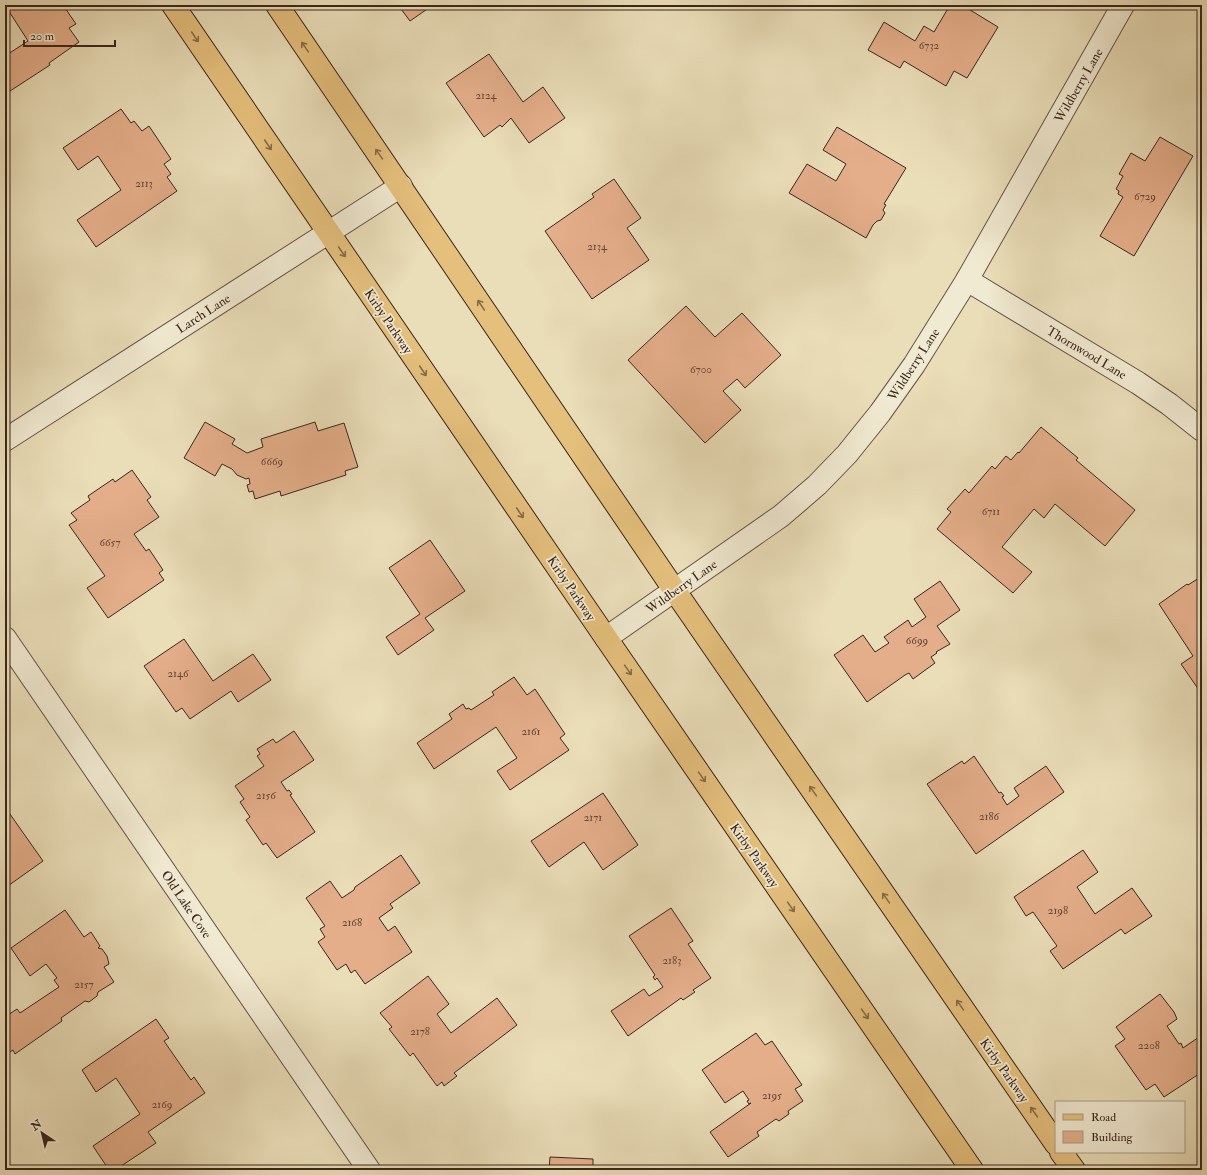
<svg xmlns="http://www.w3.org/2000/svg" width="1207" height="1175" viewBox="0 0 1207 1175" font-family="'IM FELL Double Pica',serif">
  <rect width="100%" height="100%" fill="#eadeb9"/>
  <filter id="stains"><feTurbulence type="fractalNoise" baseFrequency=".005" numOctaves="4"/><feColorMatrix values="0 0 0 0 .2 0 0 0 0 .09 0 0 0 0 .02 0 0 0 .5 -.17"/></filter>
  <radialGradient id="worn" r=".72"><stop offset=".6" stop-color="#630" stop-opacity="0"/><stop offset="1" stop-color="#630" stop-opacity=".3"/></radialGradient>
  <g fill="#e4ae8a" stroke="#39261c">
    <path d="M 5,5 L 63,5 L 76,24 L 69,28 L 79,42 L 49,63 L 50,65 L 10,91 L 5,84 L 5,56 L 28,41 Z"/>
    <path d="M 398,5 L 433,5 L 410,21 Z"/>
    <path d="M 950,5 L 962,5 L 998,27 L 967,78 L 954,71 L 946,86 L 904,61 L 900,68 L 868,50 L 884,22 L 915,41 L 924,26 L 934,32 Z"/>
    <path d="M 489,54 L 523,102 L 543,87 L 565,118 L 529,143 L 511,118 L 502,127 L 500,125 L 484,137 L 446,83 Z"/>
    <path d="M 121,109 L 131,123 L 134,121 L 142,131 L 149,126 L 171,159 L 164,164 L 171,174 L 167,177 L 177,191 L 96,247 L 77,220 L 121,190 L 98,156 L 78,170 L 63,148 Z"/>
    <path d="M 837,127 L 906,168 L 884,204 L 886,205 L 883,210 L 885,213 L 881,220 L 877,221 L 873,225 L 866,238 L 789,193 L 807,164 L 836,181 L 846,164 L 823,150 Z"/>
    <path d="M 1160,137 L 1193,156 L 1134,256 L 1100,236 L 1123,197 L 1118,194 L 1119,191 L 1116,189 L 1123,176 L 1119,174 L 1131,153 L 1145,161 Z"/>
    <path d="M 614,179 L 641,218 L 627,228 L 649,260 L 592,299 L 545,231 L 594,197 L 592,194 Z"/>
    <path d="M 686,306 L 715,337 L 742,313 L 781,355 L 745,388 L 737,379 L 723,391 L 741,410 L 705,443 L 628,360 Z"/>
    <path d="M 205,422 L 235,439 L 232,444 L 247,453 L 263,447 L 261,439 L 315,422 L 318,431 L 344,423 L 358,467 L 345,471 L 346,475 L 281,496 L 280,491 L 255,499 L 253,491 L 249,492 L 247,485 L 250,484 L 249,478 L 246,479 L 237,475 L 232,469 L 222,464 L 215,476 L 184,458 Z"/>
    <path d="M 1041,427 L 1078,458 L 1076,460 L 1135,510 L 1105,546 L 1055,504 L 1044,518 L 1034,509 L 1002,547 L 1032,572 L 1013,593 L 937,529 L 951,512 L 947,509 L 965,489 L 969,493 L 992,466 L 995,469 L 1006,456 L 1011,460 L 1018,452 L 1019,453 Z"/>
    <path d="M 132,470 L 151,497 L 147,500 L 159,517 L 134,534 L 146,551 L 149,549 L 163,570 L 159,573 L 164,580 L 108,618 L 87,588 L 105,576 L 69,525 L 77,520 L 71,513 L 90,500 L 88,496 L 113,479 L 115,482 Z"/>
    <path d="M 430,540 L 465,591 L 425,618 L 434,630 L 398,655 L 386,637 L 420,614 L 389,568 Z"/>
    <path d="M 1202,576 L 1202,693 L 1201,693 L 1181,664 L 1193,656 L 1159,604 L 1187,584 L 1188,585 Z"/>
    <path d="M 940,581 L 960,610 L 937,626 L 950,644 L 936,652 L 937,653 L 931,657 L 935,663 L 913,679 L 909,673 L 905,675 L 867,702 L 834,655 L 863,635 L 875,652 L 889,643 L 884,637 L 908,620 L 912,627 L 926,617 L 914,599 Z"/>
    <path d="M 184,639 L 213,681 L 253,654 L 271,680 L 238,702 L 231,691 L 190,719 L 182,708 L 176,712 L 144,666 Z"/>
    <path d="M 514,677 L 527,695 L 535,689 L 565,734 L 560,738 L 569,750 L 510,790 L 497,771 L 517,758 L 496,727 L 434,769 L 417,743 L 452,719 L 449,714 L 463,704 L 466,709 L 469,708 L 471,710 L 494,695 L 492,692 Z"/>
    <path d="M 294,731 L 314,760 L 281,782 L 287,791 L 289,790 L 292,794 L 290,795 L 315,832 L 277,858 L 266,843 L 263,845 L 246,820 L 250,817 L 240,802 L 244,799 L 235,786 L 264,766 L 257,756 L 260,754 L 257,749 L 273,739 L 276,743 Z"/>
    <path d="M 974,756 L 999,793 L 1001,792 L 1004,796 L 1002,797 L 1007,805 L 1019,796 L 1014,788 L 1046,766 L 1064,792 L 976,854 L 927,784 L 962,761 L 964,764 Z"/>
    <path d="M 603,793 L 638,845 L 603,870 L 584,842 L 549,867 L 531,841 Z"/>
    <path d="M 5,807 L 43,861 L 5,888 Z"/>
    <path d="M 1083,850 L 1098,872 L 1077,887 L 1095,914 L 1132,888 L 1152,916 L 1125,934 L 1121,929 L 1063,969 L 1050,951 L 1057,946 L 1033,912 L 1026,916 L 1014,897 Z"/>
    <path d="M 401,855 L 420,883 L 390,904 L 393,908 L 379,918 L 388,931 L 395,926 L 412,952 L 365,984 L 355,970 L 351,973 L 346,964 L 337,970 L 318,942 L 325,937 L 320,929 L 325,926 L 306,898 L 330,881 L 342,898 L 354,890 L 355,887 Z"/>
    <path d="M 671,908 L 693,941 L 688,944 L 711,978 L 693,990 L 695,992 L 683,1000 L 681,998 L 628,1036 L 611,1011 L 644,989 L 649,996 L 663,987 L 657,978 L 655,980 L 653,977 L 655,975 L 629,936 Z"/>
    <path d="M 65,910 L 84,937 L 91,932 L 100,946 L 98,948 L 102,949 L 107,956 L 109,964 L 104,967 L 114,982 L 98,992 L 97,996 L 89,1002 L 85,1001 L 61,1018 L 62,1021 L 15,1054 L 13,1050 L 5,1055 L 5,1017 L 17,1009 L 20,1013 L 59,987 L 54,980 L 57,978 L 46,964 L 30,976 L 11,948 Z"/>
    <path d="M 428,976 L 449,1004 L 437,1014 L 451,1033 L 497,998 L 517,1025 L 454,1073 L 457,1076 L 444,1086 L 442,1082 L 437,1086 L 413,1053 L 410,1056 L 389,1029 L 392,1027 L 380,1013 Z"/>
    <path d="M 1160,994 L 1174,1012 L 1177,1019 L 1167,1026 L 1179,1044 L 1181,1043 L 1183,1048 L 1202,1035 L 1202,1072 L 1164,1097 L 1155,1084 L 1146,1090 L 1115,1046 L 1125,1039 L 1116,1027 Z"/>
    <path d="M 156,1019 L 169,1038 L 164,1041 L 191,1080 L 194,1077 L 205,1093 L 148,1132 L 156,1143 L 115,1170 L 109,1170 L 93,1146 L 140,1114 L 116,1078 L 96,1092 L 82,1070 Z"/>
    <path d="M 756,1033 L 765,1045 L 772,1041 L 802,1085 L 795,1089 L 803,1101 L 788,1111 L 789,1114 L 779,1121 L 776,1119 L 757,1132 L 759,1136 L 728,1157 L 710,1132 L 751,1103 L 749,1104 L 747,1101 L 749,1100 L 743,1091 L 725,1103 L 702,1070 Z"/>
    <path d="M 550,1157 L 593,1159 L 593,1170 L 549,1170 Z"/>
  </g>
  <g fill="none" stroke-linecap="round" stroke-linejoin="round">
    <g stroke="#655443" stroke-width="24">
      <g id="minor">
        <path d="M 967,280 L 1138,383 L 1169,404 L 1202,430"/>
        <path d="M 5,440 L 401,186"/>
        <path d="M 5,638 L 369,1170"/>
        <path d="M 606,638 L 781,516 L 817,485 L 847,454 L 880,413 L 914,365 L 967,280 L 1123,5"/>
      </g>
    </g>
    <g stroke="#39261c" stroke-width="24">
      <g id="major">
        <path d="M 173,5 L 606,638 L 972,1170"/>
        <path d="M 277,5 L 675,591 L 1056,1144"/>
        <path d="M 1061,1152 L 1074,1170"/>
      </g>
    </g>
    <use href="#minor" stroke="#f1ead2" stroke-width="22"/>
    <use href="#major" stroke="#e5bf7c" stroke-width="22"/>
  </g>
  <defs><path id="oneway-shaft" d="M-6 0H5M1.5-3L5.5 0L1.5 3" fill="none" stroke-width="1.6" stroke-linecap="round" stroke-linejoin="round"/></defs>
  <g stroke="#866b47">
    <use href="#oneway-shaft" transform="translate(195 37) rotate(56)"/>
    <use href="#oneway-shaft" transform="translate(305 47) rotate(-125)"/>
    <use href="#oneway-shaft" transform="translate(268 145) rotate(56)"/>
    <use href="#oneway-shaft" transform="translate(379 154) rotate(-125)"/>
    <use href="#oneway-shaft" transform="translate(342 252) rotate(56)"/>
    <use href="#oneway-shaft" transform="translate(481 305) rotate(-124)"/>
    <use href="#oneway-shaft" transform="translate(423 371) rotate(56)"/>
    <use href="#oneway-shaft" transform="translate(520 513) rotate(56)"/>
    <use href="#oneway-shaft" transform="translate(628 670) rotate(55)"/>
    <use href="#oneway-shaft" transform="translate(702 777) rotate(55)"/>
    <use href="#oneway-shaft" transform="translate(813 791) rotate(-125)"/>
    <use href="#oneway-shaft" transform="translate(886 898) rotate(-125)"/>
    <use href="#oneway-shaft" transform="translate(791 907) rotate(55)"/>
    <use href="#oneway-shaft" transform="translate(960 1005) rotate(-125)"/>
    <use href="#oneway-shaft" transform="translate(865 1014) rotate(55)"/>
    <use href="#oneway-shaft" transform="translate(1034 1112) rotate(-125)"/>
  </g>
  <g text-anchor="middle" stroke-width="3.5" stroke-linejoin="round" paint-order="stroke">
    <g font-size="11" fill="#644838">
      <text x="929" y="49">6732</text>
      <text x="486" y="99">2124</text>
      <text x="144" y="187">2113</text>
      <text x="1145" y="200">6729</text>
      <text x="597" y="250">2134</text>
      <text x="701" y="373">6700</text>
      <text x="272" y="465">6669</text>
      <text x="991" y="515">6711</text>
      <text x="110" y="546">6657</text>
      <text x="917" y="644">6699</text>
      <text x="178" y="677">2146</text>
      <text x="531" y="735">2161</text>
      <text x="266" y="799">2156</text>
      <text x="989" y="820">2186</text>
      <text x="593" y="821">2171</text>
      <text x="1058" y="914">2198</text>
      <text x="352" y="926">2168</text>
      <text x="672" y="964">2183</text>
      <text x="84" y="988">2157</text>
      <text x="420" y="1035">2178</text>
      <text x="1149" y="1049">2208</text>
      <text x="772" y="1099">2195</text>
      <text x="162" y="1108">2169</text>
    </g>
    <g font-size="13" fill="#39261c" stroke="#f1ead2">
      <text transform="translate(1078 85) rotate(-60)" y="5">Wildberry Lane</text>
      <text transform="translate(203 313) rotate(-33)" y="5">Larch Lane</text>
      <text transform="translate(389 321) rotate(56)" y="5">Kirby Parkway</text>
      <text transform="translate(1087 352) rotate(31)" y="5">Thornwood Lane</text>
      <text transform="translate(913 364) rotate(-57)" y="5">Wildberry Lane</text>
      <text transform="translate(681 586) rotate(-35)" y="5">Wildberry Lane</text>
      <text transform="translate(572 588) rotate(56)" y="5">Kirby Parkway</text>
      <text transform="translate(755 855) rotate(55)" y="5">Kirby Parkway</text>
      <text transform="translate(187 904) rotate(56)" y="5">Old Lake Cove</text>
      <text transform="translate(1005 1070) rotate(55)" y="5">Kirby Parkway</text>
    </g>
  </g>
  <rect width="1207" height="1175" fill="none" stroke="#eadeb9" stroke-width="20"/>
  <rect x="6" y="6" width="1195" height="1163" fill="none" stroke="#39261c" stroke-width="2"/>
  <rect x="10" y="10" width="1187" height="1155" fill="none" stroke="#39261c"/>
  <rect x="1055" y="1101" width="130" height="52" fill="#f1ead2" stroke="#a79c89"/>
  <rect x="1063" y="1114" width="20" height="6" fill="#e5bf7c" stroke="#a79c89"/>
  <text x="1091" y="1121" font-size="12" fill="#39261c">Road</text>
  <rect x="1063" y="1131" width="20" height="12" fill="#e4ae8a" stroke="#a79c89"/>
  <text x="1091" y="1141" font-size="12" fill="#39261c">Building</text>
  <g transform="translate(42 1133) rotate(325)" stroke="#f1ead2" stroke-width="3" paint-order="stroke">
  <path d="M0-3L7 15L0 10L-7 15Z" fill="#39261c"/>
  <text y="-6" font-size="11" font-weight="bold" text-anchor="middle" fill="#39261c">N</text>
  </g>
  <path d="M24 40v6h91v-6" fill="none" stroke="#39261c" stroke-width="2"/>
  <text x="30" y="40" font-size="12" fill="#39261c" stroke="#f1ead2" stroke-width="3" paint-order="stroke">20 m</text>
  <rect width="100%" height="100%" filter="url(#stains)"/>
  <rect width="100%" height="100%" fill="url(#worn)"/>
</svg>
